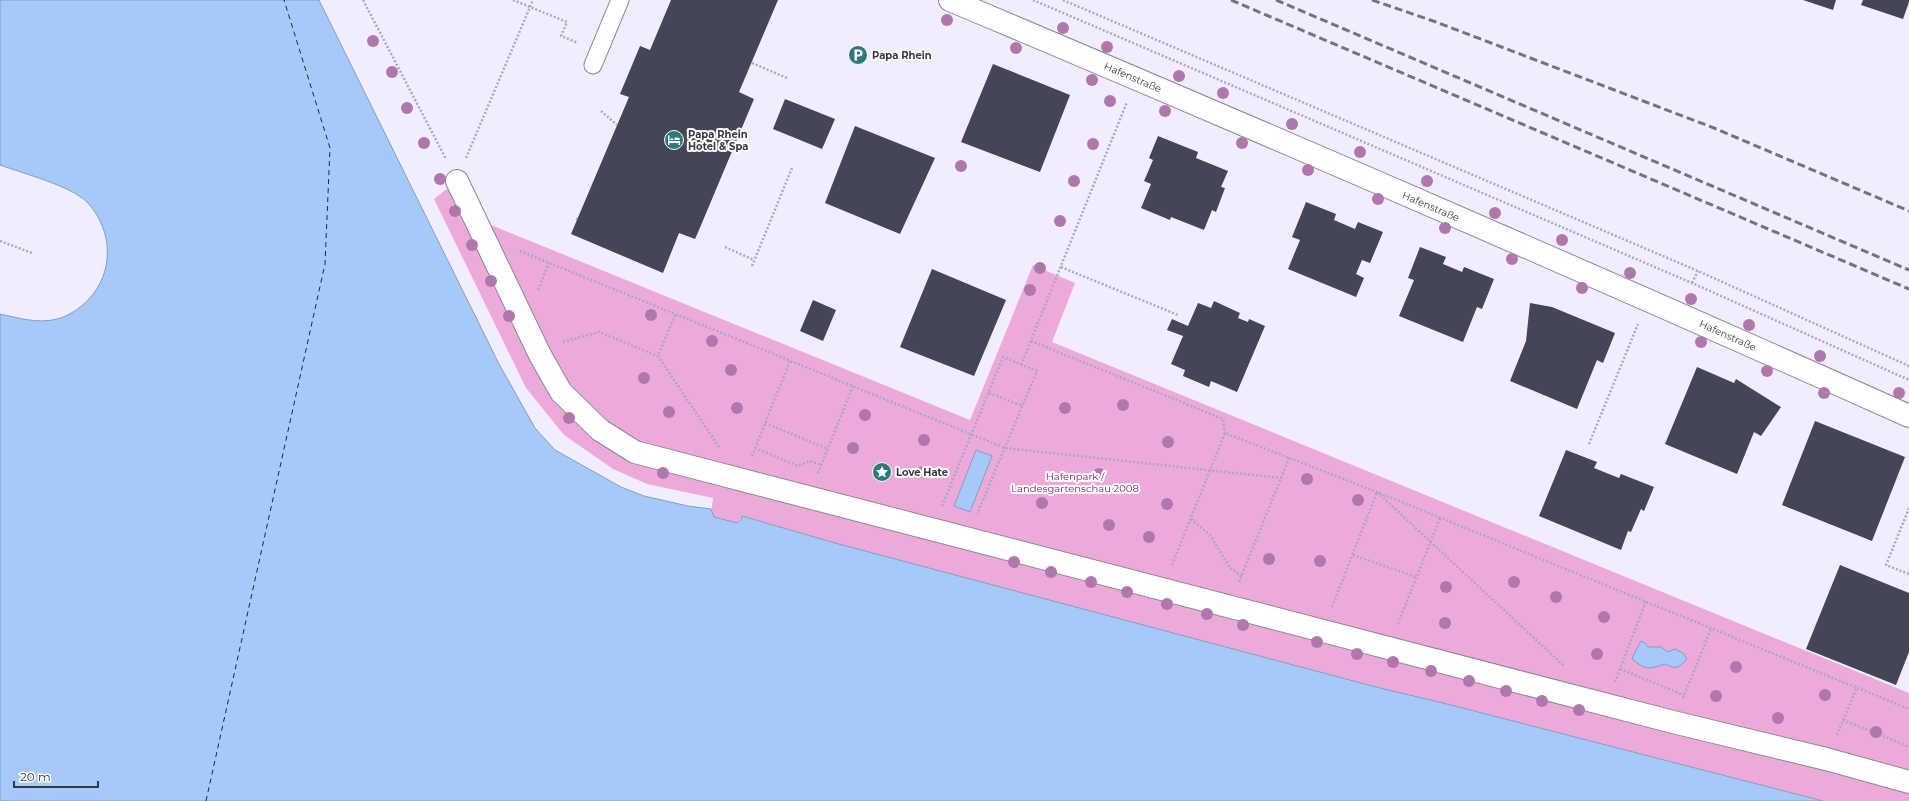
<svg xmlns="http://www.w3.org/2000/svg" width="1909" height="801" viewBox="0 0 1909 801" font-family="Montserrat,sans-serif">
  <rect width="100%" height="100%" fill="#f1edff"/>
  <path fill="#ecaadb" d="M 457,181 L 468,182 L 491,225 L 970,420 L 1033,265 L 1075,283 L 1052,342 L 1909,693 L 1909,801 L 1823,801 L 1447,704 L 1376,687 L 835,543 L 743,516 L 737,523 L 714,517 L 711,513 L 713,498 L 647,484 L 613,469 L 564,435 L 526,388 L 434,199 Z"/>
  <g fill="#a5c9f8" stroke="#859dc0">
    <path d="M 0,0 L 319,0 L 499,364 L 535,428 L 555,450 L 621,487 L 644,496 L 688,506 L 711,509 L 714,517 L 737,523 L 741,520 L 742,516 L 835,543 L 1376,687 L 1447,704 L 1823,801 L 0,801 L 0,314 C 19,318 38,324 57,319 C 69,316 80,308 88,300 C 115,272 113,230 87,202 C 71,186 22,173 0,165 Z"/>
    <path d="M 976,450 L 992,456 L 970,512 L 954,506 Z"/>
    <path d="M 1641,641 L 1645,643 L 1648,647 L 1661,647 L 1668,652 L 1675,649 L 1683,653 L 1687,659 C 1678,668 1677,670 1665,664 C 1648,669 1647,671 1632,659 L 1634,654 Z"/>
  </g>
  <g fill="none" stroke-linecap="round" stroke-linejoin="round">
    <path stroke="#042e5d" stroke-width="1" stroke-dasharray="5 4" stroke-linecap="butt" d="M 206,801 L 325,264 L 330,148 L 284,0"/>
  </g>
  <g fill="#434654">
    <path d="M 671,0 L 778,0 L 739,92 L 754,99 L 699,230 L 695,239 L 679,233 L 663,273 L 571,234 L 629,97 L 620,94 L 640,46 L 650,50 Z"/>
    <path d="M 1803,0 L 1836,0 L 1833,10 Z"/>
    <path d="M 1863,0 L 1909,0 L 1909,2 L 1903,19 L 1861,5 Z"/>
    <path d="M 993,64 L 1070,95 L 1040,172 L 961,142 Z"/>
    <path d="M 785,99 L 835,119 L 822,149 L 773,129 Z"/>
    <path d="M 855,126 L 935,158 L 900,234 L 825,203 Z"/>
    <path d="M 1158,136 L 1198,152 L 1196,158 L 1228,171 L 1221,187 L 1225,188 L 1216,212 L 1212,210 L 1204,230 L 1171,217 L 1170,220 L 1141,208 L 1151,184 L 1144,181 L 1153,160 L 1149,158 Z"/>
    <path d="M 1306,202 L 1336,214 L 1334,220 L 1355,229 L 1358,222 L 1383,232 L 1370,263 L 1362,260 L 1356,274 L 1364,278 L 1356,297 L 1288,269 L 1300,240 L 1292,237 Z"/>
    <path d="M 1420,247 L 1446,257 L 1443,264 L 1462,272 L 1464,267 L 1494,279 L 1482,309 L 1477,307 L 1463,342 L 1399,316 L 1414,280 L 1408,278 Z"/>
    <path d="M 932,269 L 1006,300 L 974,376 L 900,347 Z"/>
    <path d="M 813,300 L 836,310 L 823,341 L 800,331 Z"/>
    <path d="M 1214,301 L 1240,313 L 1238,318 L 1248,322 L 1249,319 L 1265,326 L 1237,392 L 1211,381 L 1209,387 L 1183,376 L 1185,370 L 1171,364 L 1183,336 L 1167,330 L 1172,319 L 1188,326 L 1198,303 L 1211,308 Z"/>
    <path d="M 1530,303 L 1552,307 L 1615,333 L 1603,363 L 1597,360 L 1577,409 L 1510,381 L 1526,341 Z"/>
    <path d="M 1697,367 L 1734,383 L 1736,379 L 1781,407 L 1761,436 L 1754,432 L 1737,474 L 1665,444 Z"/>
    <path d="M 1815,421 L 1905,457 L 1872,541 L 1782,505 Z"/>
    <path d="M 1566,450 L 1597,462 L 1594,468 L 1619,478 L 1621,474 L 1654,487 L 1644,511 L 1641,509 L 1631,532 L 1628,531 L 1621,550 L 1539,516 Z"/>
    <path d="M 1840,565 L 1909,593 L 1909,652 L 1896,685 L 1806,649 Z"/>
  </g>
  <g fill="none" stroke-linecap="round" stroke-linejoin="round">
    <g stroke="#8a8796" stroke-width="19">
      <path id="lane" d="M 593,65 L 620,0"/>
    </g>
    <g stroke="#8a8796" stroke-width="24">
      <g id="street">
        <path d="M 950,0 C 1271,135 1591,274 1909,416"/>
        <path d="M 457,181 L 540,355 L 561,392 L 600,430 L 635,452 L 1673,722 L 1826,759 L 1909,782"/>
      </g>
    </g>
    <g stroke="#aca9b7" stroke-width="2.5" stroke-dasharray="2 2" stroke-linecap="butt">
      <path d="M 363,0 L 446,159"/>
      <path d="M 513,0 L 567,22 L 561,36 L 578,43"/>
      <path d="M 1033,0 L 1692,283 L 1909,380"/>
      <path d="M 1063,0 L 1698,271 L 1909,366"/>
      <path d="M 752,63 L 787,78"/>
      <path d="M 601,111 L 617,125"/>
      <path d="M 466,158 L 533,0"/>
      <path d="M 576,219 L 577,219"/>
      <path d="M 0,241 L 32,253"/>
      <path d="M 725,247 L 754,260"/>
      <path d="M 520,251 L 1005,448 L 1281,478"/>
      <path d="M 752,266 L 792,168"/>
      <path d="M 1061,267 L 1178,315"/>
      <path d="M 1692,283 L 1698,271"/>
      <path d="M 538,290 L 549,263"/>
      <path d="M 675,315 L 658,356 L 719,447"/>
      <path d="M 1031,341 L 1223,419 L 1225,433"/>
      <path d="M 563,342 L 599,332 L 658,356"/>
      <path d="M 1021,365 L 1127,102"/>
      <path d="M 989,393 L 1023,406"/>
      <path d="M 765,423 L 828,449"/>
      <path d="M 1589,444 L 1638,324"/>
      <path d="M 755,448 L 798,466 L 810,461 L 821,465"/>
      <path d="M 752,456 L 790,361"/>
      <path d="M 818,473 L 853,386"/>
      <path d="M 942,506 L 1003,357 L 1037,371 L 977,514"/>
      <path d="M 1909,508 L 1886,565 L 1909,574"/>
      <path d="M 1191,519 L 1210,535 L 1230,568 L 1242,576"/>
      <path d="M 1353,555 L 1416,577"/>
      <path d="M 1172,565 L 1225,433 L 1377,492 L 1909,709"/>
      <path d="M 1239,582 L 1289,458"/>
      <path d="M 1332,607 L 1377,492 L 1564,666"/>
      <path d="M 1398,624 L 1440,518"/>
      <path d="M 1620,669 L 1684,695"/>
      <path d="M 1615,682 L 1646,601"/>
      <path d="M 1683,698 L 1711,629"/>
      <path d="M 1843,720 L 1871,731 L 1878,736 L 1881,735 L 1909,747"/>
      <path d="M 1871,731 L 1875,729 L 1880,731 L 1881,735"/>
      <path d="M 1837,735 L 1857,687"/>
    </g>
    <use href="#lane" stroke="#fff" stroke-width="17"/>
    <use href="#street" stroke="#fff" stroke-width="22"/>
    <g stroke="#76737e" stroke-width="3" stroke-dasharray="8 4" stroke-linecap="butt">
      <path d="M 1231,0 L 1909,289"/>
      <path d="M 1276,0 L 1909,270"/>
      <path d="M 1372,0 L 1436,22 L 1714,128 L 1909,211"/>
    </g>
  </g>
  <g fill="#af77ac">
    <circle cx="947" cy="20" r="6"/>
    <circle cx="1063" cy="28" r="6"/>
    <circle cx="373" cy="41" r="6"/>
    <circle cx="1107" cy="47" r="6"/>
    <circle cx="1016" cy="48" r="6"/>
    <circle cx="392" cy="72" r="6"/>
    <circle cx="1179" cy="76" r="6"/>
    <circle cx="1092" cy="80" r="6"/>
    <circle cx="1223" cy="93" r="6"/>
    <circle cx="1110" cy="101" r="6"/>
    <circle cx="407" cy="108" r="6"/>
    <circle cx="1165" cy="111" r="6"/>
    <circle cx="1292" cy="124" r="6"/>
    <circle cx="424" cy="143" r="6"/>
    <circle cx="1242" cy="143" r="6"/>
    <circle cx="1093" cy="144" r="6"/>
    <circle cx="1360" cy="152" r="6"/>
    <circle cx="961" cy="166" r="6"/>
    <circle cx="1308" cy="170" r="6"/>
    <circle cx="440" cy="179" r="6"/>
    <circle cx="1074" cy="181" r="6"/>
    <circle cx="1427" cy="181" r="6"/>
    <circle cx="1378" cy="199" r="6"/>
    <circle cx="455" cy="211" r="6"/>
    <circle cx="1495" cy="213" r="6"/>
    <circle cx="1060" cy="221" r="6"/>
    <circle cx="1445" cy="228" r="6"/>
    <circle cx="1562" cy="240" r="6"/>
    <circle cx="472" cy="245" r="6"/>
    <circle cx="1512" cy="259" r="6"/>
    <circle cx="1040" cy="268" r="6"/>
    <circle cx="1630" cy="273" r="6"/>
    <circle cx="491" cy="281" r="6"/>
    <circle cx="1582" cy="288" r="6"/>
    <circle cx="1030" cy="290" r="6"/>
    <circle cx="1691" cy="299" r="6"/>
    <circle cx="651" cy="315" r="6"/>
    <circle cx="509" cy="316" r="6"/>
    <circle cx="1749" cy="325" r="6"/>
    <circle cx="712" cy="341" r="6"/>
    <circle cx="1701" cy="342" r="6"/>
    <circle cx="1820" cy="356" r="6"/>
    <circle cx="731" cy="370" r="6"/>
    <circle cx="1767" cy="371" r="6"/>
    <circle cx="644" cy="378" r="6"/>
    <circle cx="1824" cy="393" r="6"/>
    <circle cx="1899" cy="393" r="6"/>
    <circle cx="1123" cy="405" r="6"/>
    <circle cx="737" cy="408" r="6"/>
    <circle cx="1065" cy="408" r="6"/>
    <circle cx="669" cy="412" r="6"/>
    <circle cx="865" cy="415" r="6"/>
    <circle cx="569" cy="418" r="6"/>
    <circle cx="924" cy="440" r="6"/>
    <circle cx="1168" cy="442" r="6"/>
    <circle cx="853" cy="448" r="6"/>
    <circle cx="923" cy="472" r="6"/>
    <circle cx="663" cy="473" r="6"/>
    <circle cx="1099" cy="474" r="6"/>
    <circle cx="1307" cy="479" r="6"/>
    <circle cx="1358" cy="500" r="6"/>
    <circle cx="1042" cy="503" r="6"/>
    <circle cx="1167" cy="504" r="6"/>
    <circle cx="1109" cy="525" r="6"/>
    <circle cx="1149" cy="537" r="6"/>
    <circle cx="1269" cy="559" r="6"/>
    <circle cx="1320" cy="561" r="6"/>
    <circle cx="1014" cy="562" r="6"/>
    <circle cx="1051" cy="572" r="6"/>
    <circle cx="1091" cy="582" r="6"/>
    <circle cx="1514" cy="582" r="6"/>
    <circle cx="1446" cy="587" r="6"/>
    <circle cx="1127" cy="592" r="6"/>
    <circle cx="1556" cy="597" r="6"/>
    <circle cx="1167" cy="604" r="6"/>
    <circle cx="1207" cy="614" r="6"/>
    <circle cx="1604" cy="617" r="6"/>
    <circle cx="1445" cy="623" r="6"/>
    <circle cx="1243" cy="625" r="6"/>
    <circle cx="1317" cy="642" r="6"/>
    <circle cx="1357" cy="654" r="6"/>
    <circle cx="1597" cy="654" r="6"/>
    <circle cx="1393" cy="662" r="6"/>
    <circle cx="1736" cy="667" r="6"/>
    <circle cx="1431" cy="671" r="6"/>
    <circle cx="1469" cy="681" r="6"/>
    <circle cx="1506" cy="691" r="6"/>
    <circle cx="1825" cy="695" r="6"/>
    <circle cx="1716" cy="696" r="6"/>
    <circle cx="1542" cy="701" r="6"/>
    <circle cx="1579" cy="710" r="6"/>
    <circle cx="1778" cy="718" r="6"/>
    <circle cx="1876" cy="732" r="6"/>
  </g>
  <defs>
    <g id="parking-disc" transform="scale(1)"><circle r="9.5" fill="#2f7978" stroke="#fff"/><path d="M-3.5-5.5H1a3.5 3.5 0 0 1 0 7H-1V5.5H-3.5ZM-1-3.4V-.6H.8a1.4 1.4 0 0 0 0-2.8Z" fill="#fff"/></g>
    <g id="hotel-disc" transform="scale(1)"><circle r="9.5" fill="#2f7978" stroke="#fff"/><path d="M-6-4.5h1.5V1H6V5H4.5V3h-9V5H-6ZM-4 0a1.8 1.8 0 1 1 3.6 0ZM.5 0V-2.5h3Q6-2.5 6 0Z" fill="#fff"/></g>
    <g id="sight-disc" transform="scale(1)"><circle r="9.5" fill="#2f7978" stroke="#fff"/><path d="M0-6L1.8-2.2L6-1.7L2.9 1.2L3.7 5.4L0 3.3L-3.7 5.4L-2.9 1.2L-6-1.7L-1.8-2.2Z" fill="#fff"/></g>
  </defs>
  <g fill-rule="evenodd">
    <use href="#parking-disc" x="858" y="55"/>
    <use href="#hotel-disc" x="674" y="140"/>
    <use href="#sight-disc" x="882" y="472"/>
  </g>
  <g text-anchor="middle" stroke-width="4" stroke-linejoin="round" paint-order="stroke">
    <g font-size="10" font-weight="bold" fill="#39373e" stroke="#fff" text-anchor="start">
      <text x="872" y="59">Papa Rhein</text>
      <text x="688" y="138">Papa Rhein<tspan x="688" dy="12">Hotel &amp; Spa</tspan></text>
      <text x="896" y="476">Love Hate</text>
    </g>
    <g font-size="10" fill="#39373e" stroke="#fff">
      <text transform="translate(1133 77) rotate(23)" y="4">Hafenstraße</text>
      <text transform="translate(1431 206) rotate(23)" y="4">Hafenstraße</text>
      <text transform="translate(1728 335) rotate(24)" y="4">Hafenstraße</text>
    </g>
    <g font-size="10" fill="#791768" stroke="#fff">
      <text x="1075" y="480">Hafenpark /<tspan x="1075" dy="12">Landesgartenschau 2008</tspan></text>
    </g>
  </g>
  <path d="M14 781v6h84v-6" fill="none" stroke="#39373e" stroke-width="2"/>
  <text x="20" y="781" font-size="12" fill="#39373e" stroke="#ffffff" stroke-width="3" paint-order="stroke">20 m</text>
</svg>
